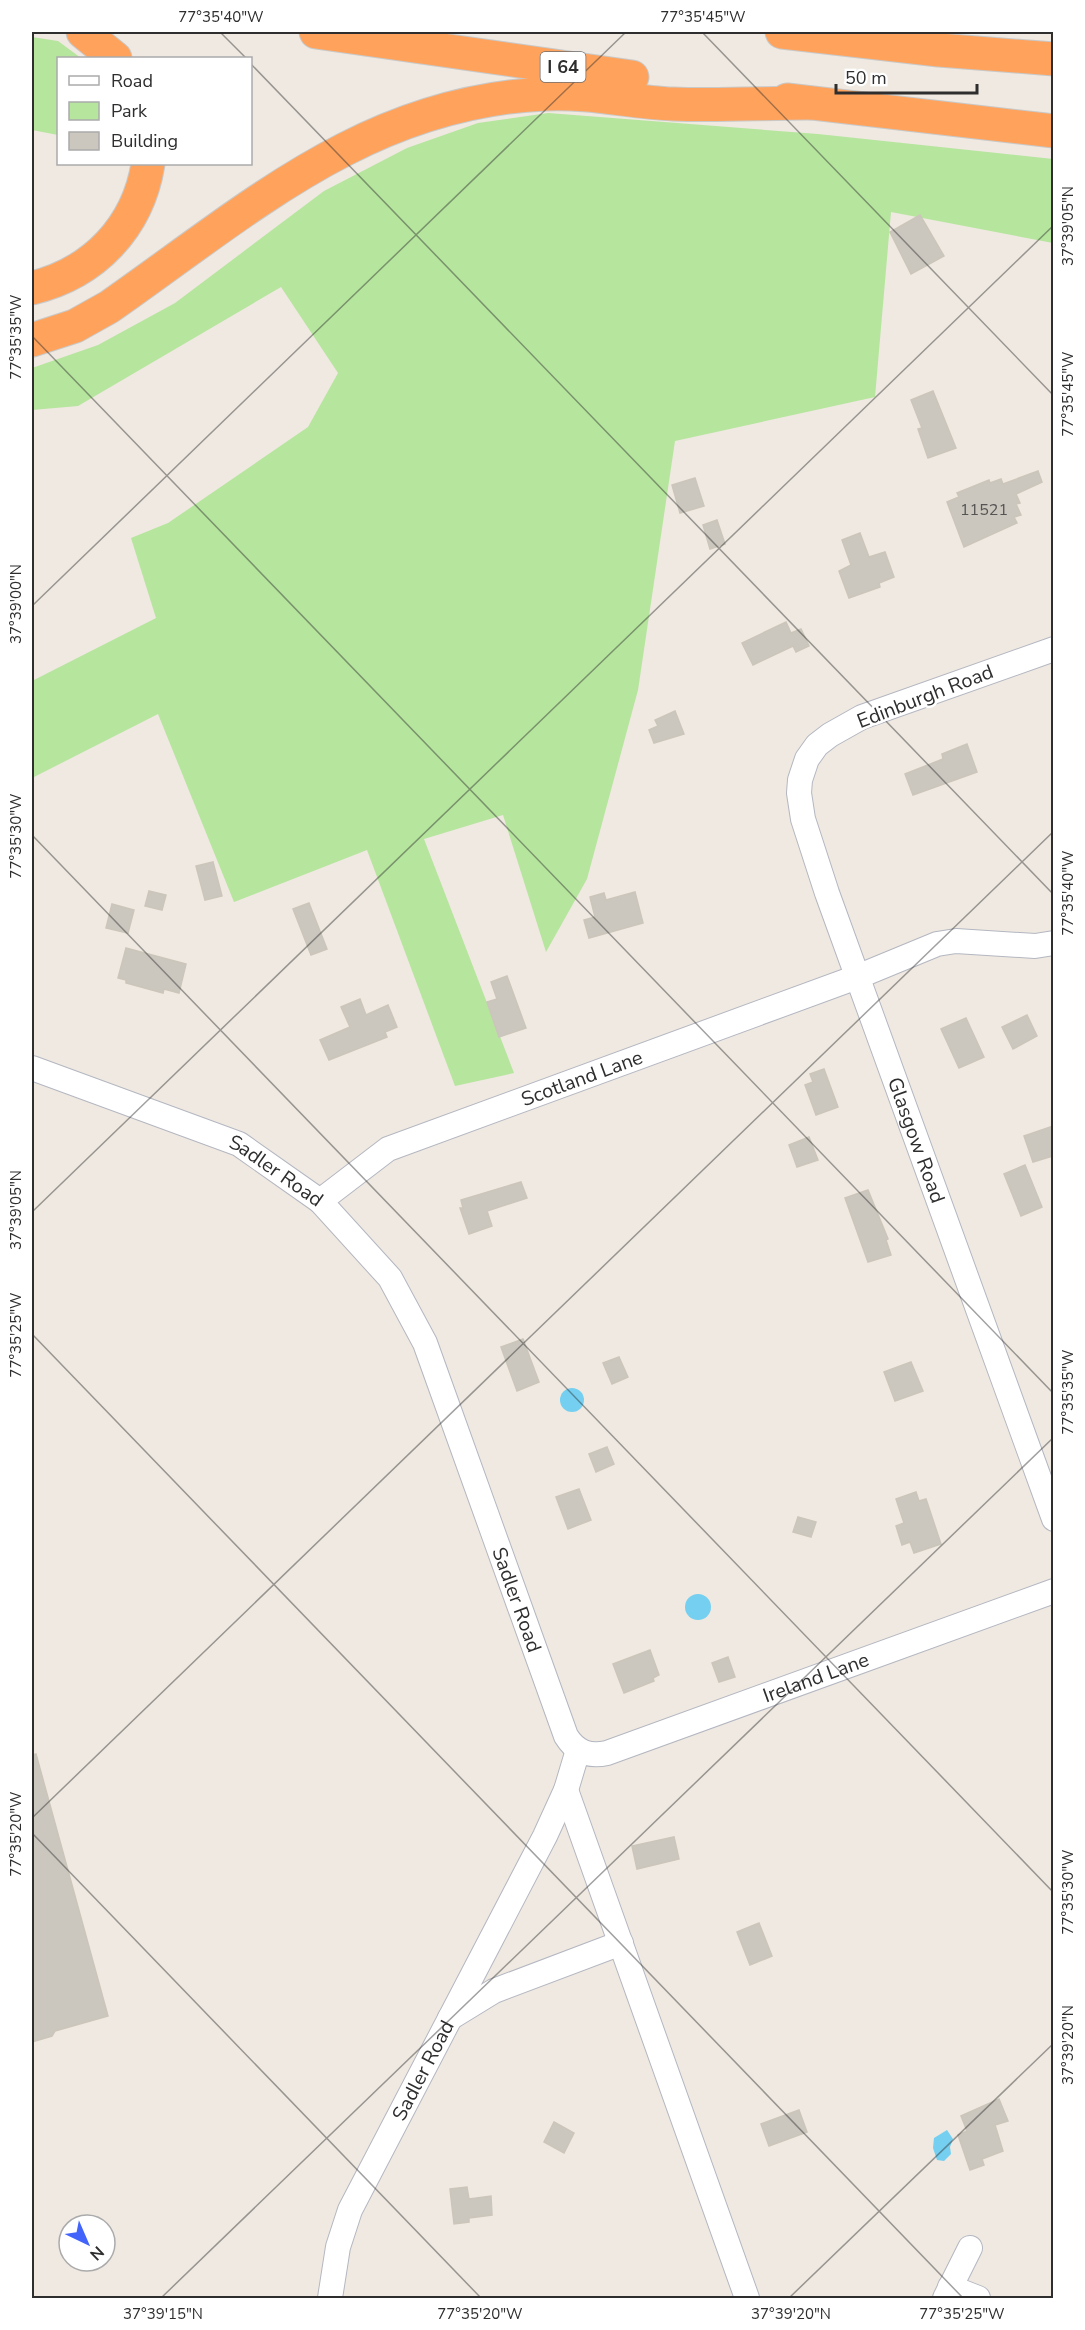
<svg xmlns="http://www.w3.org/2000/svg" width="1085" height="2330" viewBox="0 0 1085 2330" font-family="'Nunito Sans',sans-serif">
  <rect width="100%" height="100%" fill="#efe9e1"/>
  <g fill="#b6e59e">
    <path d="M 32,37 L 58,41 L 81,58 L 58,58 L 58,135 L 32,130 Z"/>
    <path d="M 548,113 L 818,134 L 1053,159 L 1053,243 L 891,212 L 875,397 L 675,441 L 638,690 L 587,879 L 546,952 L 503,815 L 424,839 L 514,1073 L 455,1086 L 367,850 L 234,902 L 158,714 L 32,778 L 32,681 L 156,618 L 131,538 L 168,523 L 308,427 L 338,373 L 281,287 L 78,406 L 32,410 L 32,368 L 98,345 L 175,303 L 324,191 L 407,148 L 478,123 Z"/>
  </g>
  <g fill="#75cff0">
    <circle cx="572" cy="1400" r="12"/>
    <circle cx="698" cy="1607" r="13"/>
    <path d="M 947,2130 L 953,2139 L 950,2147 L 951,2154 L 944,2161 L 937,2160 L 933,2148 L 934,2138 Z"/>
  </g>
  <g fill="#cbc7bf" stroke="#cbc5ba" stroke-width="1.5">
    <path d="M 920,215 L 944,256 L 911,274 L 890,232 Z"/>
    <path d="M 933,391 L 956,448 L 928,458 L 918,429 L 922,428 L 911,400 Z"/>
    <path d="M 1038,471 L 1042,482 L 1016,494 L 1020,503 L 1016,504 L 1021,515 L 1014,517 L 1017,523 L 964,547 L 947,502 L 959,497 L 957,493 L 989,480 L 990,483 L 1001,479 L 1003,484 Z"/>
    <path d="M 695,478 L 704,506 L 680,513 L 672,485 Z"/>
    <path d="M 717,520 L 725,544 L 710,549 L 703,525 Z"/>
    <path d="M 860,533 L 869,557 L 885,552 L 894,577 L 879,583 L 880,587 L 849,598 L 839,571 L 851,565 L 842,540 Z"/>
    <path d="M 786,622 L 791,633 L 801,629 L 809,646 L 796,652 L 793,646 L 753,665 L 742,643 Z"/>
    <path d="M 675,711 L 684,734 L 654,743 L 649,730 L 658,726 L 655,720 Z"/>
    <path d="M 967,744 L 977,772 L 913,795 L 905,774 L 943,759 L 942,754 Z"/>
    <path d="M 213,862 L 222,896 L 205,900 L 196,866 Z"/>
    <path d="M 149,891 L 166,895 L 162,910 L 145,906 Z"/>
    <path d="M 635,892 L 643,923 L 589,938 L 584,920 L 595,917 L 590,897 L 604,893 L 606,900 Z"/>
    <path d="M 309,903 L 327,949 L 311,955 L 293,909 Z"/>
    <path d="M 112,904 L 134,910 L 128,933 L 106,928 Z"/>
    <path d="M 126,948 L 186,964 L 179,993 L 164,989 L 163,993 L 126,983 L 126,980 L 118,978 Z"/>
    <path d="M 507,976 L 526,1028 L 499,1037 L 487,1002 L 497,999 L 491,982 Z"/>
    <path d="M 360,999 L 366,1015 L 388,1005 L 397,1027 L 385,1032 L 387,1037 L 329,1060 L 320,1040 L 350,1027 L 341,1007 Z"/>
    <path d="M 1027,1015 L 1037,1036 L 1013,1049 L 1002,1027 Z"/>
    <path d="M 966,1018 L 984,1057 L 959,1068 L 941,1029 Z"/>
    <path d="M 824,1069 L 838,1107 L 816,1115 L 805,1085 L 813,1082 L 810,1074 Z"/>
    <path d="M 1053,1126 L 1053,1156 L 1033,1162 L 1024,1136 Z"/>
    <path d="M 809,1137 L 818,1160 L 797,1167 L 789,1145 Z"/>
    <path d="M 1025,1165 L 1042,1207 L 1021,1216 L 1004,1174 Z"/>
    <path d="M 521,1182 L 527,1198 L 487,1211 L 492,1226 L 469,1234 L 460,1208 L 463,1208 L 461,1200 Z"/>
    <path d="M 868,1190 L 888,1239 L 886,1240 L 891,1255 L 868,1262 L 845,1198 Z"/>
    <path d="M 523,1339 L 539,1382 L 517,1391 L 501,1347 Z"/>
    <path d="M 619,1357 L 628,1377 L 612,1384 L 603,1363 Z"/>
    <path d="M 911,1362 L 923,1391 L 895,1401 L 884,1372 Z"/>
    <path d="M 607,1447 L 614,1464 L 596,1472 L 589,1454 Z"/>
    <path d="M 579,1489 L 591,1520 L 568,1529 L 556,1497 Z"/>
    <path d="M 916,1492 L 919,1501 L 926,1499 L 941,1544 L 914,1553 L 910,1542 L 902,1545 L 896,1526 L 904,1523 L 896,1499 Z"/>
    <path d="M 798,1517 L 816,1522 L 811,1537 L 793,1532 Z"/>
    <path d="M 650,1650 L 659,1675 L 653,1678 L 654,1681 L 624,1693 L 613,1664 Z"/>
    <path d="M 728,1657 L 735,1677 L 719,1682 L 712,1663 Z"/>
    <path d="M 36,1754 L 108,2016 L 55,2031 L 52,2036 L 32,2042 L 32,1755 Z"/>
    <path d="M 674,1837 L 679,1859 L 637,1869 L 632,1846 Z"/>
    <path d="M 759,1923 L 772,1956 L 750,1965 L 737,1932 Z"/>
    <path d="M 999,2099 L 1008,2121 L 995,2125 L 1003,2151 L 982,2159 L 984,2165 L 970,2170 L 958,2135 L 967,2131 L 961,2116 Z"/>
    <path d="M 799,2110 L 807,2132 L 769,2146 L 761,2124 Z"/>
    <path d="M 554,2122 L 574,2133 L 564,2153 L 544,2142 Z"/>
    <path d="M 467,2187 L 469,2199 L 491,2196 L 492,2215 L 469,2218 L 469,2222 L 454,2224 L 450,2189 Z"/>
  </g>
  <g fill="none" stroke-linecap="round" stroke-linejoin="round">
    <g stroke="#b4b7c1" stroke-width="26">
      <g id="minor">
        <path id="s1" d="M 1054,649 L 862,717 L 830,735 L 817,745 L 807,759 L 800,780 L 799,793 L 803,819 L 827,893 L 1054,1519"/>
        <path id="s2" d="M 32,1068 L 239,1144 L 320,1201 L 390,1278 L 425,1343 L 566,1736 C 576,1752 589,1757 607,1753 L 1054,1591"/>
        <path id="s3" d="M 320,1201 L 388,1149 L 857,977 L 937,944 L 956,941 L 1035,946 L 1054,943"/>
        <path d="M 566,1790 L 747,2298"/>
        <path d="M 450,2018 L 494,1991 L 621,1943"/>
        <path d="M 950,2287 L 978,2298"/>
        <path id="s4" d="M 330,2298 L 338,2247 L 350,2210 L 545,1836 L 566,1790 L 578,1750"/>
        <path d="M 945,2298 L 970,2248"/>
      </g>
    </g>
    <g stroke="#c9c9c9" stroke-width="35">
      <g id="highway">
        <path d="M 83,32 L 115,58"/>
        <path d="M 316,32 L 632,77"/>
        <path d="M 782,32 L 939,50 L 1054,59"/>
        <path d="M 787,100 L 1054,131"/>
        <path d="M 32,288 C 94,273 138,227 148,164"/>
        <path d="M 32,340 L 75,326 L 109,307 C 248,210 368,101 546,94 C 589,92 630,102 673,104 C 718,106 764,103 809,103"/>
      </g>
    </g>
    <use href="#minor" stroke="#fff" stroke-width="24"/>
    <use href="#highway" stroke="#ffa35c" stroke-width="33"/>
  </g>
  <path fill="none" stroke="#2e2e2e" stroke-width="1.5" stroke-opacity="0.45" d="M 220,32 L 246,58M 702,32 L 1054,396M 250,63 L 1054,895M 32,336 L 1054,1394M 32,606 L 626,32M 32,835 L 1054,1893M 32,1212 L 1054,225M 32,1334 L 963,2298M 32,1818 L 1054,831M 32,1833 L 481,2298M 161,2298 L 1054,1437M 789,2298 L 1054,2043"/>
  <g text-anchor="middle" stroke-width="5" stroke-linejoin="round" paint-order="stroke">
    <g font-size="16" fill="#555452">
      <text x="984" y="515">11521</text>
    </g>
    <rect fill="#fff" stroke="#6d6d6d" stroke-width="1.5" x="540.5" y="52" width="45" height="30" rx="4.5"/>
    <g font-size="18" font-weight="bold" fill="#2e2e2e">
      <text x="563" y="73">I 64</text>
    </g>
    <g font-size="20" fill="#2e2e2e" stroke="#fff">
      <text transform="translate(925 696) rotate(-21)" y="7">Edinburgh Road</text>
      <text dy="7" stroke="none"><textPath href="#s3" startOffset="292">Scotland Lane</textPath></text>
      <text dy="7" stroke="none"><textPath href="#s1" startOffset="676">Glasgow Road</textPath></text>
      <text dy="7" stroke="none"><textPath href="#s2" startOffset="266">Sadler Road</textPath></text>
      <text dy="7" stroke="none"><textPath href="#s2" startOffset="770">Sadler Road</textPath></text>
      <text dy="7" stroke="none"><textPath href="#s2" startOffset="1185">Ireland Lane</textPath></text>
      <text dy="7" stroke="none"><textPath href="#s4" startOffset="248">Sadler Road</textPath></text>
    </g>
  </g>
  <rect width="1085" height="2330" fill="none" stroke="#ffffff" stroke-width="66"/>
  <rect x="57" y="57" width="195" height="108" fill="#ffffff" stroke="#ababab" stroke-width="1.5"/>
  <rect x="69" y="76" width="30" height="9" fill="#ffffff" stroke="#ababab" stroke-width="1.5"/>
  <text x="111" y="87" font-size="18" fill="#2e2e2e">Road</text>
  <rect x="69" y="102" width="30" height="18" fill="#b6e59e" stroke="#ababab" stroke-width="1.5"/>
  <text x="111" y="117" font-size="18" fill="#2e2e2e">Park</text>
  <rect x="69" y="132" width="30" height="18" fill="#cbc7bf" stroke="#ababab" stroke-width="1.5"/>
  <text x="111" y="147" font-size="18" fill="#2e2e2e">Building</text>
  <g transform="translate(87 2243) rotate(136)"><circle r="28" fill="#ffffff" stroke="#ababab" stroke-width="1.5"/>
  <path d="M0-4.5L10 22L0 15L-10 22Z" fill="#4264fb"/>
  <text y="-9" font-size="16" font-weight="bold" text-anchor="middle" fill="#2e2e2e">N</text>
  </g>
  <path d="M836 84v9h141v-9" fill="none" stroke="#2e2e2e" stroke-width="3"/>
  <text x="845" y="84" font-size="18" fill="#2e2e2e" stroke="#ffffff" stroke-width="4.5" paint-order="stroke">50 m</text>
  <rect x="33" y="33" width="1019" height="2264" fill="none" stroke="#2e2e2e" stroke-width="2"/>
  <g font-size="15" text-anchor="middle" fill="#2e2e2e">
    <text x="221" y="22">77°35'40"W</text>
    <text x="703" y="22">77°35'45"W</text>
    <text transform="translate(1068 226) rotate(-90)" y="5">37°39'05"N</text>
    <text transform="translate(16 337) rotate(-90)" y="5">77°35'35"W</text>
    <text transform="translate(1068 394) rotate(-90)" y="5">77°35'45"W</text>
    <text transform="translate(16 604) rotate(-90)" y="5">37°39'00"N</text>
    <text transform="translate(16 836) rotate(-90)" y="5">77°35'30"W</text>
    <text transform="translate(1068 893) rotate(-90)" y="5">77°35'40"W</text>
    <text transform="translate(16 1210) rotate(-90)" y="5">37°39'05"N</text>
    <text transform="translate(16 1335) rotate(-90)" y="5">77°35'25"W</text>
    <text transform="translate(1068 1392) rotate(-90)" y="5">77°35'35"W</text>
    <text transform="translate(16 1834) rotate(-90)" y="5">77°35'20"W</text>
    <text transform="translate(1068 1892) rotate(-90)" y="5">77°35'30"W</text>
    <text transform="translate(1068 2045) rotate(-90)" y="5">37°39'20"N</text>
    <text x="163" y="2319">37°39'15"N</text>
    <text x="480" y="2319">77°35'20"W</text>
    <text x="791" y="2319">37°39'20"N</text>
    <text x="962" y="2319">77°35'25"W</text>
  </g>
</svg>
